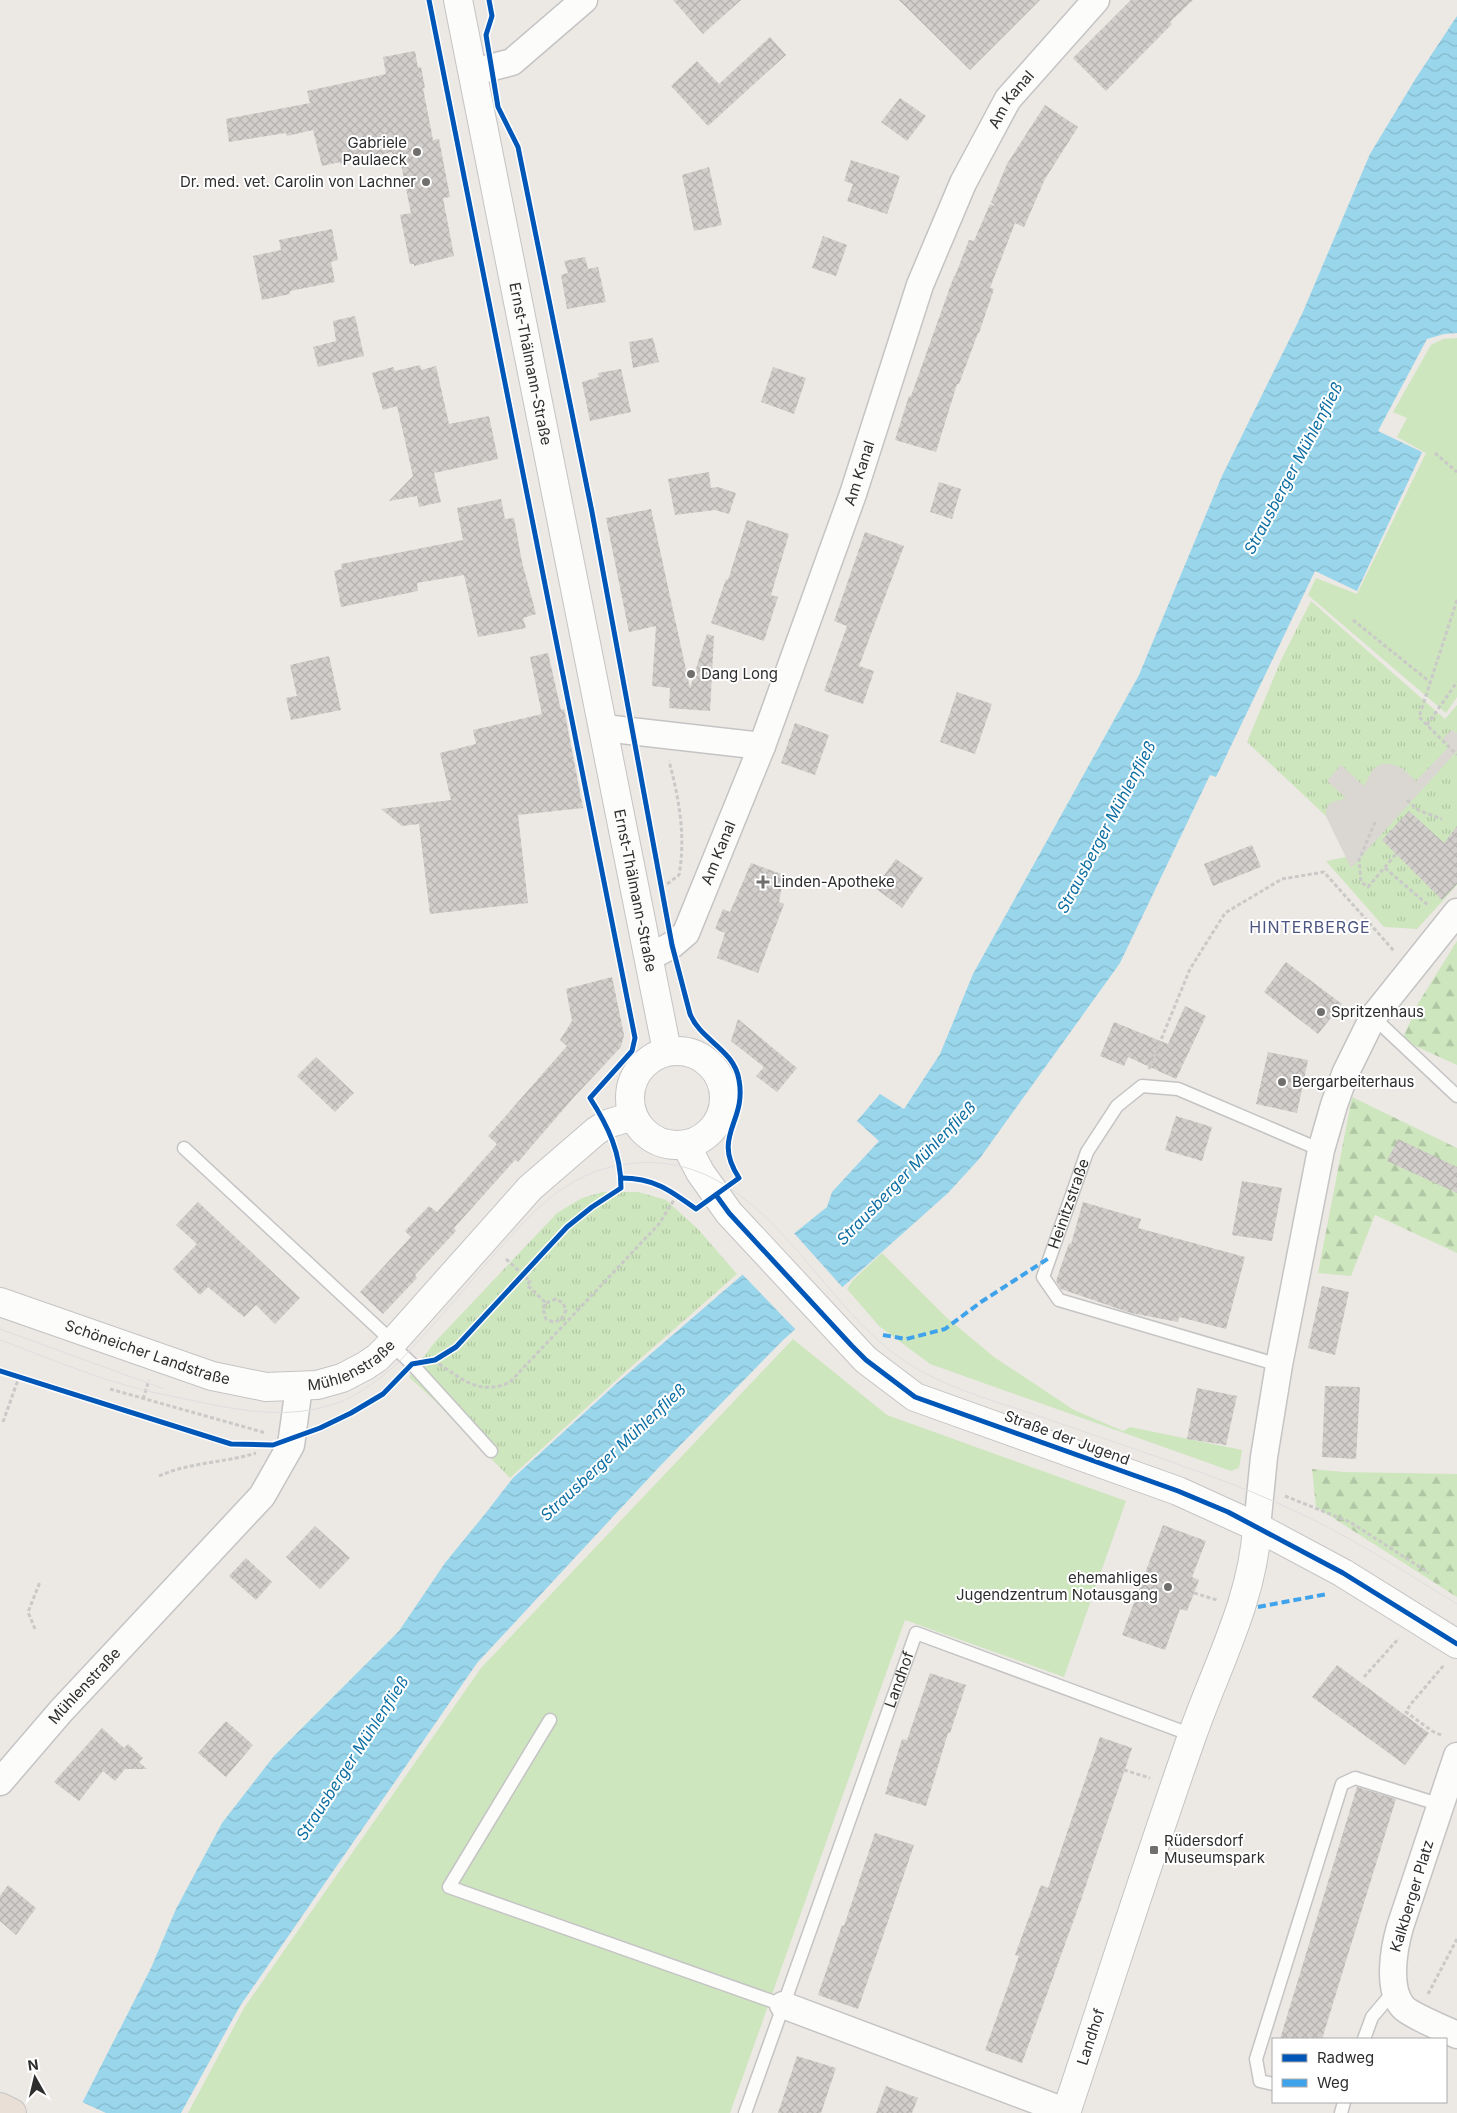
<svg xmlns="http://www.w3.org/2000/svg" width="1457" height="2113" viewBox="0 0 1457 2113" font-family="Inter,sans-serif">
  <defs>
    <pattern id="forest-firs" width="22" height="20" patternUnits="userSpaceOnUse" patternTransform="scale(1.25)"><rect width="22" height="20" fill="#cee6be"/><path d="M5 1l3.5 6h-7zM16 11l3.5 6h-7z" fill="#b1c6a4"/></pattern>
    <pattern id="park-tufts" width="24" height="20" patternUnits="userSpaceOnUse" patternTransform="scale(1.25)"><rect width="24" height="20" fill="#cee6be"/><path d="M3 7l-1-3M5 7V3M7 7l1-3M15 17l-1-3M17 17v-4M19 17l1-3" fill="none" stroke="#b1c6a4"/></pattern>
    <pattern id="water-waves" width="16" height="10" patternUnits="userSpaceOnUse" patternTransform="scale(1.25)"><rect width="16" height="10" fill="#99d6ec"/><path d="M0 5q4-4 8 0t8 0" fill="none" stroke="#84b8cb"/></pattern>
    <pattern id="building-cross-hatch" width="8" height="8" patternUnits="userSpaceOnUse" patternTransform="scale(1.25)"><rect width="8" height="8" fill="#d1cecb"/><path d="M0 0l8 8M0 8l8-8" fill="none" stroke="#b4b1af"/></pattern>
  </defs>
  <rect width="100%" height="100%" fill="#ece8e4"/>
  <g fill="#cee6be">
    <path d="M 1457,338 L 1457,697 L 1446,713 L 1308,595 L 1316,578 L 1357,594 L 1426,453 L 1397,437 L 1407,418 L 1393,412 L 1431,345 L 1443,339 Z"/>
    <path d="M 882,1253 L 945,1316 L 994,1357 L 1074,1410 L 1123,1431 L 1130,1427 L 1242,1450 L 1239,1468 L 1231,1471 L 930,1364 L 879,1326 L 847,1289 L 853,1280 Z"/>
    <path d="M 793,1339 L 887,1415 L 1126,1501 L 1064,1677 L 905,1620 L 730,2113 L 188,2113 L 244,2008 L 481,1668 Z"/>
  </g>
  <g fill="url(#forest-firs)">
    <path d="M 1457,941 L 1457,1065 L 1402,1040 L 1419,1002 Z"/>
    <path d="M 1352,1097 L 1457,1148 L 1457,1253 L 1375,1215 L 1351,1276 L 1318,1273 Z"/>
    <path d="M 1312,1469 L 1343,1472 L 1457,1474 L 1457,1597 L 1316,1507 Z"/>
  </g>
  <g fill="url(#park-tufts)">
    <path d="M 1311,601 L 1445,719 L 1457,705 L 1457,885 L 1417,929 L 1384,927 L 1326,861 L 1346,857 L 1326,816 L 1247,742 L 1281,660 Z"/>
    <path d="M 603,1192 L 638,1192 L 666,1200 L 698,1229 L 737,1274 L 623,1374 L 510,1478 L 434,1400 L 409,1377 L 434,1343 L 557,1213 L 582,1198 Z"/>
  </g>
  <path fill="#dad6d2" d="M 1452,730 L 1457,733 L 1457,751 L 1351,868 L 1326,816 L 1326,809 L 1330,803 L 1346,798 L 1327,781 L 1341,765 L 1364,786 L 1373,769 L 1381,764 L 1391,764 L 1402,768 L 1416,781 L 1450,746 L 1443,738 Z"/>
  <path fill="url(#water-waves)" d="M 1457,16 L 1457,333 L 1444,334 L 1427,339 L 1378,431 L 1422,452 L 1357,591 L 1315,571 L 1216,777 L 1210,775 L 1120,963 L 980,1158 L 948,1193 L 782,1341 L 661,1465 L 477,1663 L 240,2006 L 181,2113 L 77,2113 L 151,1968 L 176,1909 L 222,1823 L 274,1756 L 399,1631 L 445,1563 L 485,1514 L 513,1478 L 617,1383 L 741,1276 L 827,1207 L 832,1192 L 879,1141 L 857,1121 L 880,1094 L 904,1109 L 940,1054 L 973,974 L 1139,675 L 1222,476 L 1302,314 L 1370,154 L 1416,78 Z"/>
  <g fill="#ece8e4">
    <path d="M 793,1232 L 844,1289 L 797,1331 L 741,1273 Z"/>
    <path d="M 80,2101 L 106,2113 L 75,2113 Z"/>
  </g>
  <g fill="url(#building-cross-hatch)">
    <path d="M 673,0 L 741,0 L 703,34 Z"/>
    <path d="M 899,0 L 1040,0 L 970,70 Z"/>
    <path d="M 1131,0 L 1193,0 L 1170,22 L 1172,24 L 1106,91 L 1073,58 Z"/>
    <path d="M 770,37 L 786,55 L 708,126 L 671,86 L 697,61 L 719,84 Z"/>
    <path d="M 415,51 L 418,68 L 421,67 L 425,88 L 423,88 L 433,140 L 439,139 L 450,197 L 443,198 L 454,256 L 414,266 L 414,264 L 410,264 L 400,215 L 411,213 L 401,164 L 395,165 L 392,152 L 340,164 L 340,162 L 322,166 L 313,130 L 287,136 L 286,133 L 229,142 L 226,119 L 310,103 L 307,91 L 386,74 L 383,57 Z"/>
    <path d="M 900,98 L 926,116 L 907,141 L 881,122 Z"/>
    <path d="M 1045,105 L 1078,127 L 1045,179 L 1024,227 L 1015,223 L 990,288 L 994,289 L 979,333 L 978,333 L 959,384 L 957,384 L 936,452 L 895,440 L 909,396 L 911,396 L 954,276 L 955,276 L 969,240 L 974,241 L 990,204 L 996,206 L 991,202 L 1007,164 Z"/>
    <path d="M 851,160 L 900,176 L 887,214 L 847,201 L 853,184 L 844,181 Z"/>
    <path d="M 709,167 L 722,225 L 694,231 L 682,175 Z"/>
    <path d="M 332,229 L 338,260 L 331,262 L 335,282 L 290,291 L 290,294 L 262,300 L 253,256 L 281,250 L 279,240 Z"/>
    <path d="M 823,236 L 847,245 L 836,276 L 812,268 Z"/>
    <path d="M 585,257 L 588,269 L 598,267 L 606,302 L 567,309 L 561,275 L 568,273 L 564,261 Z"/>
    <path d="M 355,316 L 364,356 L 318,367 L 313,347 L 336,341 L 333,321 Z"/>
    <path d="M 653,338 L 659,362 L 633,368 L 629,342 Z"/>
    <path d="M 420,365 L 421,370 L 436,366 L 449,424 L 489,416 L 498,459 L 434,473 L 441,502 L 419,507 L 417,496 L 389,501 L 413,476 L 397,406 L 383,410 L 372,373 L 393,367 L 395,371 Z"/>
    <path d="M 773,367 L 806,378 L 794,414 L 761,402 Z"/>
    <path d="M 621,369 L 631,412 L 590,421 L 582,382 L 599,377 L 598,373 Z"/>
    <path d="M 709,472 L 711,488 L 718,487 L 736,493 L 729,514 L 715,510 L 675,515 L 668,479 Z"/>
    <path d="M 939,482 L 961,489 L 952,519 L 930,512 Z"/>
    <path d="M 501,499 L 505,519 L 514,518 L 522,562 L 536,614 L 523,618 L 526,628 L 478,637 L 464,575 L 417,583 L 418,591 L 341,607 L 334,571 L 342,569 L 341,564 L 463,540 L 457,508 Z"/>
    <path d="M 651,509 L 690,688 L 707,634 L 714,636 L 710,711 L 669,708 L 670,688 L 652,686 L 656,626 L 629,632 L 606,518 Z"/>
    <path d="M 747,520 L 789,534 L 771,595 L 778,597 L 764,641 L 711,623 L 726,579 L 728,580 Z"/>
    <path d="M 865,532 L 904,546 L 859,666 L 874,671 L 863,704 L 824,691 L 847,626 L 834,621 Z"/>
    <path d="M 548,653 L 561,710 L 564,709 L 583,808 L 518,815 L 528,903 L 430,914 L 419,824 L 402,826 L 381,809 L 451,800 L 440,753 L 476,744 L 473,730 L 542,714 L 530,657 Z"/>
    <path d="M 329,656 L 341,710 L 291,720 L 286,698 L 297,696 L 290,665 Z"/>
    <path d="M 957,692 L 992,704 L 975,754 L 940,742 Z"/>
    <path d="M 795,723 L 829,735 L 815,775 L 781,763 Z"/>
    <path d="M 1409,811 L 1444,843 L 1457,826 L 1457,884 L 1442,900 L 1382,840 Z"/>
    <path d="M 1252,845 L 1261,867 L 1213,886 L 1204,864 Z"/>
    <path d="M 896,859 L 923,878 L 902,908 L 875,888 Z"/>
    <path d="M 751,863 L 784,875 L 779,902 L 784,904 L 758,973 L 717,958 L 725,933 L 715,929 L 723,909 L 730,912 Z"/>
    <path d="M 1286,962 L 1342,1004 L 1318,1034 L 1264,992 Z"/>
    <path d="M 612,977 L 624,1035 L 621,1047 L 574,1097 L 518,1162 L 515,1160 L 454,1228 L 456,1231 L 415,1275 L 417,1278 L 383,1314 L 360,1292 L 411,1237 L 405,1231 L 429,1206 L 437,1212 L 497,1144 L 488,1136 L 567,1046 L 560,1040 L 572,1021 L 566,989 Z"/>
    <path d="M 1185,1006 L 1206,1016 L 1176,1079 L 1128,1057 L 1124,1066 L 1100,1056 L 1114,1022 L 1168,1044 Z"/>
    <path d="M 738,1019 L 797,1068 L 777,1092 L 756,1076 L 764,1067 L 731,1041 Z"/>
    <path d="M 1268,1052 L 1308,1060 L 1297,1113 L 1256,1104 Z"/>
    <path d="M 316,1057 L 354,1093 L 335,1112 L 297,1076 Z"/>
    <path d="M 1176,1116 L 1212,1127 L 1202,1161 L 1165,1150 Z"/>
    <path d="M 1398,1139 L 1457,1167 L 1457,1193 L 1387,1161 Z"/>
    <path d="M 1242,1181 L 1282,1188 L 1272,1241 L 1232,1235 Z"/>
    <path d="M 198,1202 L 300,1298 L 275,1324 L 256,1305 L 244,1317 L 208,1287 L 200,1295 L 173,1269 L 197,1244 L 176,1225 Z"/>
    <path d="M 1083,1202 L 1141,1219 L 1138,1228 L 1245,1257 L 1226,1329 L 1179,1317 L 1178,1322 L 1131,1313 L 1061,1289 L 1056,1281 L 1069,1243 L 1071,1244 Z"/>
    <path d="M 1322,1286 L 1349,1292 L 1335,1355 L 1308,1348 Z"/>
    <path d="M 1325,1386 L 1360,1387 L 1356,1459 L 1322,1457 Z"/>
    <path d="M 1197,1388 L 1237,1396 L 1226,1445 L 1187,1439 Z"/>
    <path d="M 1163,1525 L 1206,1541 L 1192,1577 L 1199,1580 L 1187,1611 L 1180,1609 L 1165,1650 L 1122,1635 Z"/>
    <path d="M 315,1526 L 350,1558 L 320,1589 L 286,1557 Z"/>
    <path d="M 246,1558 L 272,1582 L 256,1600 L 229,1576 Z"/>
    <path d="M 1337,1665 L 1429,1733 L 1405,1765 L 1312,1697 Z"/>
    <path d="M 930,1673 L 966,1685 L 950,1733 L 948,1733 L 926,1806 L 885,1794 L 902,1739 L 907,1740 Z"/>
    <path d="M 226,1721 L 253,1745 L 226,1777 L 198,1753 Z"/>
    <path d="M 102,1728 L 124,1748 L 128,1744 L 143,1758 L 139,1762 L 147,1769 L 125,1769 L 115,1781 L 103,1771 L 79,1801 L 54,1782 Z"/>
    <path d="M 1100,1737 L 1132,1748 L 1081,1900 L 1022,2063 L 985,2050 L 1019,1956 L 1015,1955 L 1041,1885 L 1048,1888 Z"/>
    <path d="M 1357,1787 L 1396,1799 L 1322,2039 L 1280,2039 Z"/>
    <path d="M 875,1833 L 914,1845 L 858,2009 L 818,1995 L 842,1925 L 844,1926 Z"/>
    <path d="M 8,1885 L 36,1908 L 16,1935 L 0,1921 L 0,1896 Z"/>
    <path d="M 797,2056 L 836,2068 L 821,2113 L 778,2113 Z"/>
    <path d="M 886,2086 L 918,2098 L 912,2113 L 876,2113 Z"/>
  </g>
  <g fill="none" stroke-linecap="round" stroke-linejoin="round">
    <g stroke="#c5c4c5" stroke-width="15">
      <g id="service">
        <path d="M 1373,1017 L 1457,1096"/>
        <path d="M 184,1148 L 393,1342"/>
        <path d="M 391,1344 L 412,1364 L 491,1451"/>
        <path id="s1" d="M 1279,1365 L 1059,1300 L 1043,1277 L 1087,1152 L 1117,1106 L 1142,1086 L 1178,1089 L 1321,1150"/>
        <path d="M 550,1720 L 449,1887 L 783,2005"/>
        <path d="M 1364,2039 L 1372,2017 L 1395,1990"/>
        <path d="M 1273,2084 L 1260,2081 L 1256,2059 L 1342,1784 L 1355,1778 L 1441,1805"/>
        <path id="s2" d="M 745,2113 L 916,1633 L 1192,1735"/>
        <path d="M 1341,2113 L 1344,2102"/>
      </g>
    </g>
    <g stroke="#c5c4c5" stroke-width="29">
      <g id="minor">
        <path d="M 473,72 L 512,62 L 584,0"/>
        <path d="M 604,728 L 762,746"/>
        <path id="s3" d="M 650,957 L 672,945 L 686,933 L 762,746 L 853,494 L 920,285 L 963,183 L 1008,99 L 1096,0"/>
        <path d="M 1257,1527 L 1264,1457 L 1279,1365 L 1321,1150 L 1334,1105 L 1345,1074 L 1373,1017 L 1457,912"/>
        <path d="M 1457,1756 L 1400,1927 C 1394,1948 1387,1987 1402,2006 C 1408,2014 1446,2030 1457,2035"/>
        <path id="s4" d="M 0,1782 L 61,1711 L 262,1496 L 291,1445 L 299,1387"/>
        <path d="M 783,2005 L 1067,2112"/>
      </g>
    </g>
    <g stroke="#c5c4c5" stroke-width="30">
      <path id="tertiary" d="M 1257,1527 L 1343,1573 L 1457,1644"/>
    </g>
    <g stroke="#c5c4c5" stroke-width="30">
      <g id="secondary">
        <path id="s5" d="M 458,0 L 667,1051"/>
        <circle cx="677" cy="1098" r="47"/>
        <path d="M 686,1145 L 700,1172 L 729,1213 L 866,1360 L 915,1397 L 1178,1491 L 1257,1527 C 1253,1600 1216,1667 1192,1736 C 1148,1861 1108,1987 1066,2113"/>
        <path id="s6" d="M 0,1302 L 212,1376 L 266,1387 L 317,1385 L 342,1378 L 365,1366 L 377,1358 L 393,1342 L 530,1188 L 596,1131 L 607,1124 L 633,1116"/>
      </g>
    </g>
    <g stroke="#c6c5c4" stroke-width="30">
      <path id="motorway" d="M 0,2107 L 12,2113"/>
    </g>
    <g stroke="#c9c9c8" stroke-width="3" stroke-dasharray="4 2.5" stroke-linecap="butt">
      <path d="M 1435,453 L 1457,472"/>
      <path d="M 1457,600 L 1419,717 L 1457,755"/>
      <path d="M 1353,620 L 1430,682"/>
      <path d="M 1427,725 L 1457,682"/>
      <path d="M 1407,800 L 1418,810 L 1442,819"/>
      <path d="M 1375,822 L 1359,860 L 1361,882 L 1368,887 L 1396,854"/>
      <path d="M 1385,868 L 1429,906"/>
      <path d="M 662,888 L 679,875 C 686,837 679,798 669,761"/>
      <path d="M 1149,1069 L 1190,969 L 1225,913 L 1282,879 L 1324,872 L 1394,951"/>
      <path d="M 506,1259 L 530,1281 L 527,1285 L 546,1303 L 543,1309 L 546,1319 L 553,1322 L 561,1320 L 566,1310 L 563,1303 L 556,1299 L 546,1303"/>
      <path d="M 439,1364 C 463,1380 481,1396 510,1382 L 659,1224 L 677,1195"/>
      <path d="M 110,1389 L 266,1433"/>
      <path d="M 143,1399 L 149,1380"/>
      <path d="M 3,1422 L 19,1377"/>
      <path d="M 159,1476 C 190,1462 224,1463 256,1453"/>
      <path d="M 1285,1496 L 1350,1522 L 1429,1573"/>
      <path d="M 1194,1593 L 1217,1600"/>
      <path d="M 35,1629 L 28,1612 L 40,1582"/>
      <path d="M 1364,1677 L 1399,1638"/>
      <path d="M 1441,1735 L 1432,1731 L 1406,1712 L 1410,1705 L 1444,1665"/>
      <path d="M 1124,1770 L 1150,1778"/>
      <path d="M 1428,1994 L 1457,1939"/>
    </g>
    <use href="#service" stroke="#fcfcfb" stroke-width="12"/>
    <use href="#minor" stroke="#fcfcfb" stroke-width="26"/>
    <use href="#tertiary" stroke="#fcfcfb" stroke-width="28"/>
    <use href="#secondary" stroke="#fcfcfb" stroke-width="28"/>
    <use href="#motorway" stroke="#eadfd6" stroke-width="28"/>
    <g stroke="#dfdfe1" stroke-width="1">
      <path d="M 0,1329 L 164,1389"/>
      <path d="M 0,1340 C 41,1355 83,1373 125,1385 C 148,1392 172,1396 195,1401 C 243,1411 289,1420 337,1403 C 360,1395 379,1379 397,1364 C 428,1332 457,1297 486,1264 C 530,1215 565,1169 635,1163 C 761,1152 814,1300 903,1360 C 940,1385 984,1398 1027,1412 C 1087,1433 1148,1453 1208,1475 C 1238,1486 1268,1498 1297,1512 C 1353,1538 1405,1572 1457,1604"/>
    </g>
    <g stroke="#3ea3eb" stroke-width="4" stroke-dasharray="8 4" stroke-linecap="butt">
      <path d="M 883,1335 L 906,1339 L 945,1329 L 981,1302 L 1049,1258"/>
      <path d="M 1258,1607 L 1327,1594"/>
    </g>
    <g stroke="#fff" stroke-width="8">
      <g id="cycleway">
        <path d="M 489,0 L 492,16 L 486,35 L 498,107 L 518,147 L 592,512 L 672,945 L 690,1014 C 701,1041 734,1049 739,1080 C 747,1123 711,1135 739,1178 L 696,1209 C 670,1190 654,1178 621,1178"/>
        <path d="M 716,1195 L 729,1213 L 852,1346 L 866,1360 L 915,1397 L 1178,1491 L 1228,1512 L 1343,1573 L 1457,1644"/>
        <path d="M 0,1371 L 231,1444 L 273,1445 L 320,1428 L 351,1413 L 383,1394 L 412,1364 L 435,1360 L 456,1347 L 567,1227 L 592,1207 L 621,1188 C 621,1153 608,1126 590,1098 L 632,1051 L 635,1038 L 429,0"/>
      </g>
    </g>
    <use href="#cycleway" stroke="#0057b8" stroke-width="5"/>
  </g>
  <g fill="#706f6e" stroke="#fff" stroke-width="2">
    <circle cx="417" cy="152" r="5"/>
    <circle cx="426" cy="182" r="5"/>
    <circle cx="691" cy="674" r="5"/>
    <path d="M760.5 874.5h5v5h5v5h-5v5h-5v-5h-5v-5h5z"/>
    <circle cx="1321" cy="1012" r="5"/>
    <circle cx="1282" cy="1082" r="5"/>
    <circle cx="1168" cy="1587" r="5"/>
    <rect x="1149" y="1845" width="10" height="10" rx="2.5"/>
  </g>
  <g text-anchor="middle" stroke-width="4" stroke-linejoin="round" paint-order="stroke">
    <g font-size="15" fill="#2e2e2e" stroke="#fff">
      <text dy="5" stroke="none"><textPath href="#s3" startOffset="940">Am Kanal</textPath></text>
      <text dy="5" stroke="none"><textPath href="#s5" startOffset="371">Ernst-Thälmann-Straße</textPath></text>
      <text dy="5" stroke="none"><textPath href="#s3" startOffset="535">Am Kanal</textPath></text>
      <text dy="5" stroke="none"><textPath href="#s3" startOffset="130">Am Kanal</textPath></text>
      <text dy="5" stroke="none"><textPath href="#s5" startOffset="908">Ernst-Thälmann-Straße</textPath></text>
      <text dy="5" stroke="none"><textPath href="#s1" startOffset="335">Heinitzstraße</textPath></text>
      <text dy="5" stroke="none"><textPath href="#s6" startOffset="156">Schöneicher Landstraße</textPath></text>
      <text dy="5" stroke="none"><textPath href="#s6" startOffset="370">Mühlenstraße</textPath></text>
      <text transform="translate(1067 1438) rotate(20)" y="5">Straße der Jugend</text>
      <text dy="5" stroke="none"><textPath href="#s2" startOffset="460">Landhof</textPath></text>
      <text dy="5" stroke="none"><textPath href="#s4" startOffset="128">Mühlenstraße</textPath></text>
      <text transform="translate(1412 1896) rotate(-73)" y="5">Kalkberger Platz</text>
      <text transform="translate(1091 2037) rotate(-72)" y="5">Landhof</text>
    </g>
    <g font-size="15" fill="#2e2e2e" stroke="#fff" text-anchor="start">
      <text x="407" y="148" text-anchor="end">Gabriele<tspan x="407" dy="17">Paulaeck</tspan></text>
      <text x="416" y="187" text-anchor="end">Dr. med. vet. Carolin von Lachner</text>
      <text x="701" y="679">Dang Long</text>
      <text x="773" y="887">Linden-Apotheke</text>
      <text x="1331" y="1017">Spritzenhaus</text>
      <text x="1292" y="1087">Bergarbeiterhaus</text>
      <text x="1158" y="1583" text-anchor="end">ehemahliges<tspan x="1158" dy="17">Jugendzentrum Notausgang</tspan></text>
      <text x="1164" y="1846">Rüdersdorf<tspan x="1164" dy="17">Museumspark</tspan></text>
    </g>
    <g font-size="16" font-style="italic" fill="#0d6fa3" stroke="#fff">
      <text transform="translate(1293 468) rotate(-62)" y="6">Strausberger Mühlenfließ</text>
      <text transform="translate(1106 827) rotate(-62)" y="6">Strausberger Mühlenfließ</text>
      <text transform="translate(906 1173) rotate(-46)" y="6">Strausberger Mühlenfließ</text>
      <text transform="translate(613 1452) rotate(-43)" y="6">Strausberger Mühlenfließ</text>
      <text transform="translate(352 1758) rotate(-57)" y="6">Strausberger Mühlenfließ</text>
    </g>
    <g font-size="16" letter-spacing="1" fill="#4d5680" stroke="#fff">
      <text x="1310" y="933">HINTERBERGE</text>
    </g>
  </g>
  <rect x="1272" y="2038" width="175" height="65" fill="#ffffff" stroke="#ababab"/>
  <rect x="1282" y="2054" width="25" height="8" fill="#0057b8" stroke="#ababab"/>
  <text x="1317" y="2063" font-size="15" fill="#2e2e2e">Radweg</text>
  <rect x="1282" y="2079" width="25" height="8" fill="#3ea3eb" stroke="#ababab"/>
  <text x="1317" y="2088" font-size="15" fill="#2e2e2e">Weg</text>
  <g transform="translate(35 2078) rotate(352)" stroke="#ffffff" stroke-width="4" paint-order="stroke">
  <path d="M0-4L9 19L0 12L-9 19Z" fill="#2e2e2e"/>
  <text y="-8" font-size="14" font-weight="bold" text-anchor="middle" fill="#2e2e2e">N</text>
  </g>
</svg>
